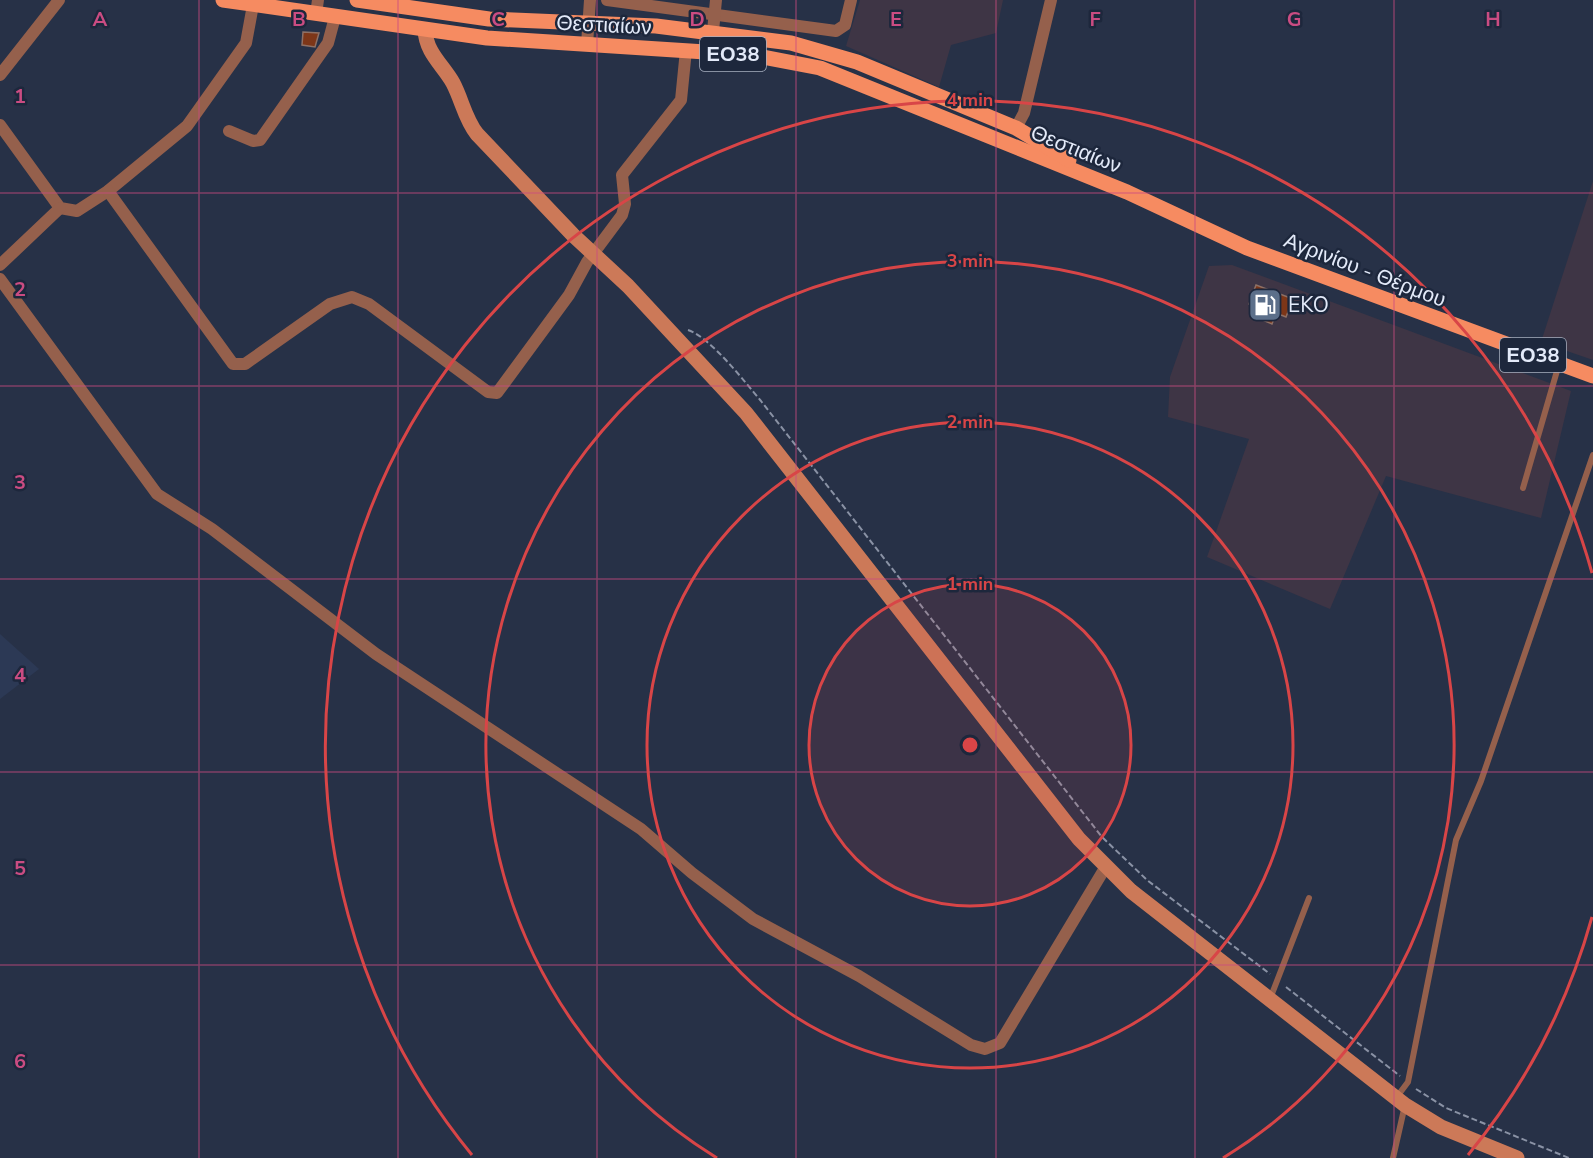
<svg xmlns="http://www.w3.org/2000/svg" width="1593" height="1158" viewBox="0 0 1593 1158" font-family="'Nunito Sans',sans-serif">
  <rect width="100%" height="100%" fill="#273147"/>
  <g fill="#3e3545">
    <path d="M 860,0 L 1003,0 L 996,33 L 951,45 L 939,87 L 846,46 Z"/>
    <path d="M 1593,181 L 1593,360 L 1541,342 Z"/>
    <path d="M 1232,265 L 1571,391 L 1541,518 L 1386,476 L 1330,609 L 1207,557 L 1249,439 L 1168,417 L 1170,377 L 1209,266 Z"/>
  </g>
  <path fill="#2c3955" d="M 0,634 L 39,669 L 0,699 Z"/>
  <g fill="#7d3618" stroke="#8e7065" stroke-width="1.5">
    <path d="M 303,32 L 319,33 L 315,47 L 302,45 Z"/>
    <path d="M 1256,285 L 1293,299 L 1286,317 L 1276,313 L 1272,324 L 1258,318 L 1262,309 L 1249,304 Z"/>
  </g>
  <g fill="none" stroke-linecap="round" stroke-linejoin="round">
    <g stroke="#8a92a5" stroke-width="2" stroke-dasharray="6 3" stroke-linecap="butt">
      <path d="M 688,330 C 710,337 745,382 761,401 L 1102,837 L 1147,880 L 1270,974"/>
      <path d="M 1286,987 L 1400,1076"/>
      <path d="M 1416,1089 L 1446,1108 L 1569,1158"/>
    </g>
    <g stroke="#95604c" stroke-width="6">
      <path d="M 1523,488 L 1559,364"/>
      <path d="M 1270,999 L 1309,898"/>
      <path d="M 1396,1098 L 1408,1082 L 1456,840 L 1481,781 L 1593,455"/>
      <path d="M 1393,1158 L 1405,1105"/>
    </g>
    <g stroke="#95604c" stroke-width="12">
      <path d="M 607,0 L 836,31 L 845,25 L 851,0"/>
      <path d="M 316,14 L 318,0"/>
      <path d="M 587,45 L 590,0"/>
      <path d="M 711,52 L 716,0"/>
      <path d="M 0,75 L 59,0"/>
      <path d="M 0,125 L 60,208 L 77,211 L 108,191 L 187,126 L 246,43 L 253,5"/>
      <path d="M 1016,128 L 1024,113 L 1051,0"/>
      <path d="M 229,131 L 253,141 L 260,140 L 328,43 L 335,17"/>
      <path d="M 108,191 L 233,364 L 245,364 L 330,304 L 352,297 L 369,304 L 488,392 L 497,393 L 569,295 L 587,262 L 622,215 L 625,204 L 622,175 L 681,100 L 686,50"/>
      <path d="M 0,265 L 60,208"/>
      <path d="M 0,279 L 157,494 L 212,529 L 376,654 L 641,829 L 692,873 L 753,919 L 859,976 L 971,1045 L 985,1049 L 1000,1043 L 1105,868"/>
    </g>
    <path stroke="#cc7958" stroke-width="15" d="M 425,30 C 426,53 443,65 453,83 C 462,100 465,119 477,134 L 573,235 L 628,286 L 746,413 L 1079,839 L 1131,891 L 1405,1105 L 1441,1127 L 1517,1158"/>
    <g stroke="#f68b61" stroke-width="15">
      <path d="M 223,0 L 487,38 L 752,55 L 820,68 L 1127,192 L 1247,248 L 1593,376"/>
      <path d="M 357,0 L 489,19 L 656,26 L 791,43 L 857,62 L 1016,128 L 1069,160"/>
    </g>
  </g>
  <path fill="none" stroke="#ca4c82" stroke-width="1.5" stroke-opacity="0.55" d="M 199,0 L 199,1158M 398,0 L 398,1158M 597,0 L 597,1158M 796,0 L 796,1158M 996,0 L 996,1158M 1195,0 L 1195,1158M 1394,0 L 1394,1158M 0,193 L 1593,193M 0,386 L 1593,386M 0,579 L 1593,579M 0,772 L 1593,772M 0,965 L 1593,965"/>
  <circle cx="970" cy="745" r="161" fill="#d84547" fill-opacity=".12"/>
  <g fill="none" stroke="#d84547" stroke-width="3">
    <circle cx="970" cy="745" r="161"/>
    <circle cx="970" cy="745" r="323"/>
    <path d="M717 1158A484 484 0 1 1 1223 1158"/>
    <path d="M1592 917A645 645 0 0 1 1468 1155M472 1155A645 645 0 1 1 1592 573"/>
  </g>
  <defs>
    <g id="fuel-square" transform="scale(1.725)"><rect x="-9" y="-9" width="18" height="18" rx="4" fill="#5c6f8a" stroke="#1d273c"/><path d="M-5.5-6h7V0h2V4h1.3V-2.5L3-4.5l.8-.8L6-3V5H2.5V1h-1V6h-7ZM-4.2-4.7v3.2H.2V-4.7Z" fill="#fff"/></g>
  </defs>
  <g fill-rule="evenodd">
    <use href="#fuel-square" x="1265" y="305"/>
  </g>
  <g text-anchor="middle" stroke-width="5" stroke-linejoin="round" paint-order="stroke">
    <g fill="#1d273c" stroke="#a8b0c0" stroke-width="1.5">
      <rect x="700" y="37" width="66" height="34" rx="4.5"/>
      <rect x="1500" y="338" width="66" height="34" rx="4.5"/>
    </g>
    <g font-size="20" font-weight="bold" fill="#e3eaf9">
      <text x="733" y="61">ΕΟ38</text>
      <text x="1533" y="362">ΕΟ38</text>
    </g>
    <g font-size="21" fill="#e3eaf9" stroke="#1d273c">
      <text transform="translate(604 25) rotate(3)" y="7">Θεστιαίων</text>
      <text transform="translate(1076 149) rotate(22)" y="7">Θεστιαίων</text>
      <text transform="translate(1365 270) rotate(21)" y="7">Αγρινίου - Θέρμου</text>
    </g>
    <g font-size="21" fill="#e3eaf9" stroke="#1d273c" text-anchor="start">
      <text x="1288" y="312">EKO</text>
    </g>
  </g>
  <g font-size="20" text-anchor="middle" font-weight="bold" fill="#ca4c82" stroke="#1d273c" stroke-width="5" stroke-linejoin="round" paint-order="stroke">
    <text x="100" y="26">A</text>
    <text x="299" y="26">B</text>
    <text x="498" y="26">C</text>
    <text x="697" y="26">D</text>
    <text x="896" y="26">E</text>
    <text x="1095" y="26">F</text>
    <text x="1294" y="26">G</text>
    <text x="1493" y="26">H</text>
    <text x="20" y="103">1</text>
    <text x="20" y="296">2</text>
    <text x="20" y="489">3</text>
    <text x="20" y="682">4</text>
    <text x="20" y="875">5</text>
    <text x="20" y="1068">6</text>
  </g>
  <circle cx="970" cy="745" r="9" fill="#d84547" stroke="#1d273c" stroke-width="3"/>
  <g font-size="18" text-anchor="middle" font-weight="bold" fill="#d84547" stroke="#1d273c" stroke-width="5" stroke-linejoin="round" paint-order="stroke">
    <text x="970" y="106">4 min</text>
    <text x="970" y="267">3 min</text>
    <text x="970" y="428">2 min</text>
    <text x="970" y="590">1 min</text>
  </g>
</svg>
